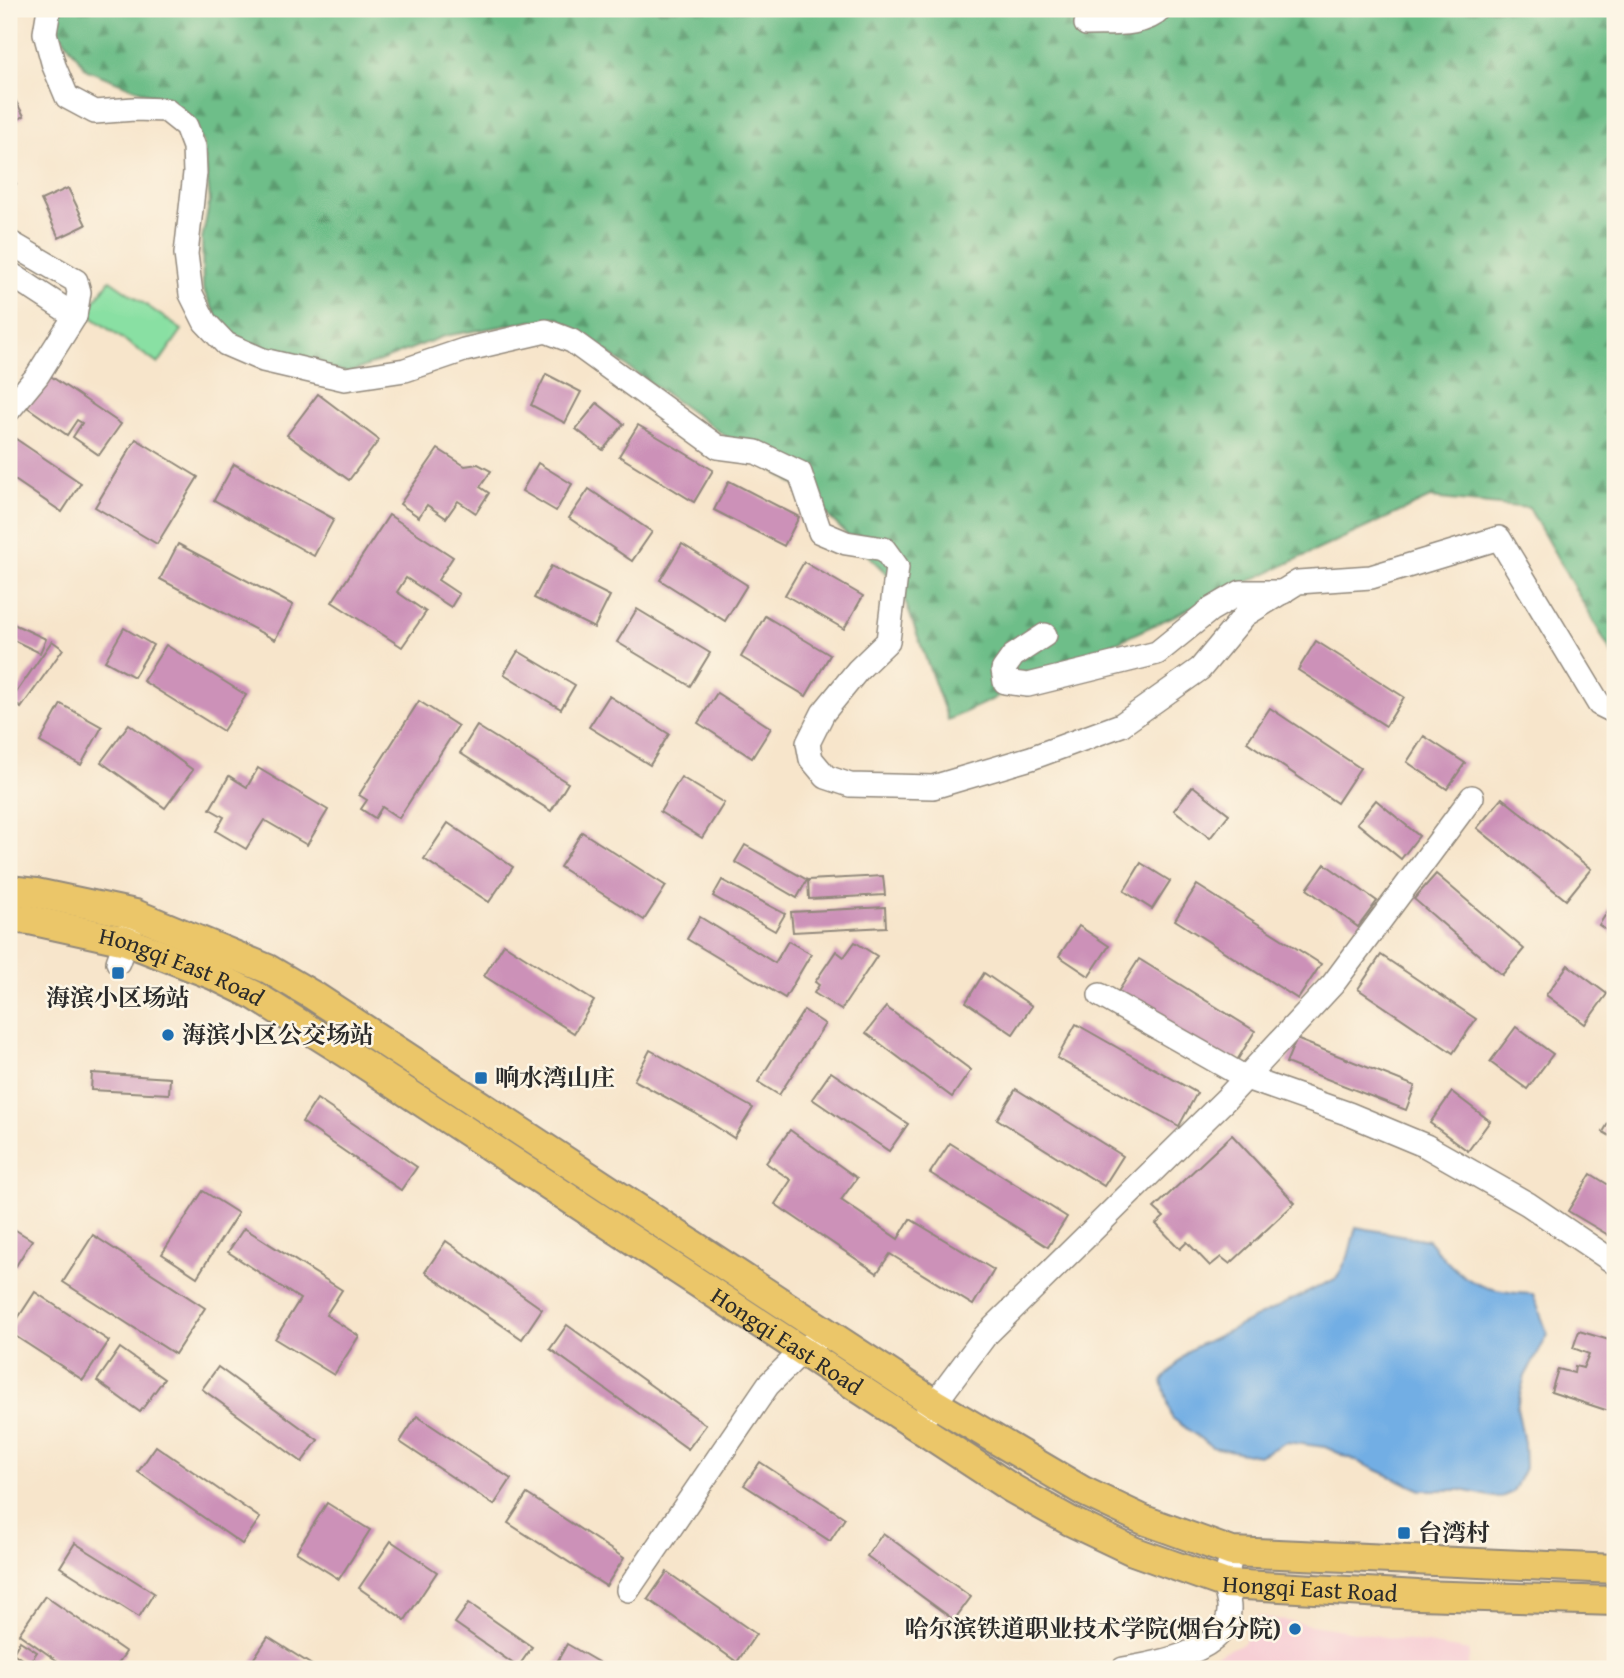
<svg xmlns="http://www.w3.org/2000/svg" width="1624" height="1678" viewBox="0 0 1624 1678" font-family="'Gentium Book Plus','Noto Serif SC',serif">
  <defs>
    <pattern id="forest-firs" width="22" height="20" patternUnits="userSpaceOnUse" patternTransform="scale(1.75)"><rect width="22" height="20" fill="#6ebe89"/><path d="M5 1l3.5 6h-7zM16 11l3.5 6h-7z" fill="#5b9b70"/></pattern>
  </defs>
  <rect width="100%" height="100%" fill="#fcf5e5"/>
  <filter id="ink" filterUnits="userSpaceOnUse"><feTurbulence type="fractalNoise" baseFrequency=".0143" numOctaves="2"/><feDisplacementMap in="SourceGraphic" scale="14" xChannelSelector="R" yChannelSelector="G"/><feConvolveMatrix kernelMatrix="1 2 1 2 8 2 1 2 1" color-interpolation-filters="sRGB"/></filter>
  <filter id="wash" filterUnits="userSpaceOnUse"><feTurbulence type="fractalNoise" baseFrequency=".00686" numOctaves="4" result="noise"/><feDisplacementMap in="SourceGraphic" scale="28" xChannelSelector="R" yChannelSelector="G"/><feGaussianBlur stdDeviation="1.57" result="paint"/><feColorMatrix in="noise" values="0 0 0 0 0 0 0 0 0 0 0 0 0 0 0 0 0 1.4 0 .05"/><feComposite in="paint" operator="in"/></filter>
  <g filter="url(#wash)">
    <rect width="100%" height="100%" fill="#f7e5cb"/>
    <path fill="#f7cfd5" d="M 1257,1616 L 1470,1651 L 1467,1669 L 1181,1669 L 1244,1643 Z"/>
    <path fill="#89e0a3" stroke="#5a8667" stroke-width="2" d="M 110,280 L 182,330 L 158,364 L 86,313 Z"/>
    <path fill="url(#forest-firs)" stroke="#4c745a" stroke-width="2" d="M 42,9 L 1615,9 L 1615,659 L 1529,508 L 1430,498 L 948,720 L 900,587 L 803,491 L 557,317 L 444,336 L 349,373 L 260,352 L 222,327 L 203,289 L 202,239 L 210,200 L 203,142 L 172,103 L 87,70 Z"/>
    <path fill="#72aee4" stroke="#4e6c88" stroke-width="2" d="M 1356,1227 L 1428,1240 C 1462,1281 1478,1292 1533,1294 L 1548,1335 L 1525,1376 L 1517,1407 L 1524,1443 L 1525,1468 L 1513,1492 L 1499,1498 L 1461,1490 L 1421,1490 L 1325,1447 L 1286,1442 L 1259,1456 L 1212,1447 L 1172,1418 L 1162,1381 L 1189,1350 L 1337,1278 L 1348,1257 Z"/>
    <g id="blocks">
      <g fill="#cc91b8">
        <path d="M 9,89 L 24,116 L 9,125 Z"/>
        <path d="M 9,170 L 16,184 L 9,187 Z"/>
        <path d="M 68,188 L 86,225 L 59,238 L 41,200 Z"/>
        <path d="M 546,374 L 581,392 L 565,423 L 531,405 Z"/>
        <path d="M 49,375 L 121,424 L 99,455 L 73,437 L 82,423 L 77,420 L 67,435 L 27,407 Z"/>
        <path d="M 318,394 L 379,440 L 349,480 L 287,435 Z"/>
        <path d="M 597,403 L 624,424 L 603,450 L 576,429 Z"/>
        <path d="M 638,425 L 713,470 L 694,502 L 619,456 Z"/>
        <path d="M 16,439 L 81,483 L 62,512 L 9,476 L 9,450 Z"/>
        <path d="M 136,439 L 198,477 L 157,544 L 95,507 Z"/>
        <path d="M 438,449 L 465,466 L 478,464 L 491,471 L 480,487 L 489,493 L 476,513 L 458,501 L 446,518 L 427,505 L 419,517 L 400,504 Z"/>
        <path d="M 538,463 L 572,484 L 556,511 L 522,491 Z"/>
        <path d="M 234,464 L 334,519 L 314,556 L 214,500 Z"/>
        <path d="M 729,481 L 799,517 L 784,546 L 714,510 Z"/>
        <path d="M 589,489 L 652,532 L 632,561 L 569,518 Z"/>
        <path d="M 389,515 L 453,557 L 438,580 L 459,594 L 451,607 L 406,578 L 397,592 L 426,612 L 402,647 L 332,602 Z"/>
        <path d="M 178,544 L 293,605 L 275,640 L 160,579 Z"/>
        <path d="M 682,544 L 747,585 L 725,621 L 660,580 Z"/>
        <path d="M 804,562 L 863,596 L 844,629 L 785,595 Z"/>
        <path d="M 551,566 L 610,596 L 594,628 L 534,598 Z"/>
        <path d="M 637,609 L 710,653 L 690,686 L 617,642 Z"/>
        <path d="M 765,616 L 830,655 L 806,696 L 741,657 Z"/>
        <path d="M 9,622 L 46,639 L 40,653 L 9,638 Z"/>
        <path d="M 124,628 L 153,645 L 134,677 L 105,661 Z"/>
        <path d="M 52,641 L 63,649 L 21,708 L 11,700 Z"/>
        <path d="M 1316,641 L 1404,697 L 1386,726 L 1298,670 Z"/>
        <path d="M 166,645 L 246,695 L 223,731 L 143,681 Z"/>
        <path d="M 518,651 L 575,685 L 561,709 L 504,674 Z"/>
        <path d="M 717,693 L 771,728 L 752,758 L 698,723 Z"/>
        <path d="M 609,696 L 669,734 L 650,765 L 589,727 Z"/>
        <path d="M 419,701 L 458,726 L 399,818 L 382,807 L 375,818 L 361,809 L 367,800 L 359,795 Z"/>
        <path d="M 61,704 L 102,727 L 81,765 L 40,742 Z"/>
        <path d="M 1270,708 L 1360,768 L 1337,803 L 1247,742 Z"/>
        <path d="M 129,724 L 193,770 L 165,808 L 101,762 Z"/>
        <path d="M 477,726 L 568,783 L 551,811 L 460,753 Z"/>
        <path d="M 1424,736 L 1465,763 L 1447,789 L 1407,762 Z"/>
        <path d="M 258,768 L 328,810 L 307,845 L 264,820 L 246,849 L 216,831 L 224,817 L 210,809 L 229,776 L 247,787 Z"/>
        <path d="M 681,777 L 724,803 L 702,838 L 660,812 Z"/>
        <path d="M 1193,786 L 1229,814 L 1210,838 L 1174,810 Z"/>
        <path d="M 1502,798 L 1591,869 L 1566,900 L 1477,828 Z"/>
        <path d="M 1376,800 L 1419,836 L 1401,859 L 1357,823 Z"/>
        <path d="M 448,823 L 513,867 L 489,902 L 424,859 Z"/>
        <path d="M 582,832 L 666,886 L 644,920 L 560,867 Z"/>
        <path d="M 745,845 L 807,880 L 797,898 L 735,862 Z"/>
        <path d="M 1141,863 L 1170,881 L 1152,909 L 1124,891 Z"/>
        <path d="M 1325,864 L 1377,901 L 1358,927 L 1307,889 Z"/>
        <path d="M 1436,874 L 1524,949 L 1502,975 L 1414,899 Z"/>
        <path d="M 883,876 L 885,895 L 809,899 L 808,880 Z"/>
        <path d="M 722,880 L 785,914 L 775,931 L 713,896 Z"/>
        <path d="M 1197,885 L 1321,964 L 1298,999 L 1175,920 Z"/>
        <path d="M 1615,900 L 1615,936 L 1599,925 Z"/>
        <path d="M 885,907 L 886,927 L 793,932 L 791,912 Z"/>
        <path d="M 700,917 L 775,963 L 788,941 L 811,954 L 785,998 L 687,939 Z"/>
        <path d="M 1079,926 L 1109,946 L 1089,976 L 1059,956 Z"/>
        <path d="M 855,942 L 877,956 L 841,1010 L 814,993 L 819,985 L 815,982 L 836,951 L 844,957 Z"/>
        <path d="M 504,944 L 594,1001 L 574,1033 L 484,976 Z"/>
        <path d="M 1381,955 L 1476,1019 L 1453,1053 L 1358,989 Z"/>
        <path d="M 1139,959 L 1255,1031 L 1233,1067 L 1116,995 Z"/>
        <path d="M 1568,965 L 1607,994 L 1585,1024 L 1546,995 Z"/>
        <path d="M 984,973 L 1032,1006 L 1013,1034 L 966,1002 Z"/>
        <path d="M 886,1007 L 971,1070 L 952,1097 L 866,1033 Z"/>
        <path d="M 804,1010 L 825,1024 L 779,1095 L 758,1082 Z"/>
        <path d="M 1076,1024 L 1197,1093 L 1179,1126 L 1057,1058 Z"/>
        <path d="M 1516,1027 L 1553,1054 L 1527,1089 L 1490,1062 Z"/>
        <path d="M 1296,1039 L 1415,1086 L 1406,1110 L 1286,1063 Z"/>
        <path d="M 650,1050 L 753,1108 L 734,1138 L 695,1113 L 634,1080 Z"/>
        <path d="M 831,1072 L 908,1124 L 889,1151 L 812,1099 Z"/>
        <path d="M 92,1073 L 170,1078 L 169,1094 L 91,1090 Z"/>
        <path d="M 1016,1089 L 1123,1156 L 1104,1186 L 997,1119 Z"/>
        <path d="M 1452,1092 L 1490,1121 L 1468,1151 L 1430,1123 Z"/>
        <path d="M 317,1099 L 417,1167 L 401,1190 L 302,1122 Z"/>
        <path d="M 1615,1112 L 1615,1139 L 1603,1132 Z"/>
        <path d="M 790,1130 L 857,1178 L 841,1200 L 898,1239 L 910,1219 L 994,1270 L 973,1305 L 890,1254 L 877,1273 L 775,1204 L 791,1180 L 766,1163 Z"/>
        <path d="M 1232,1135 L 1295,1203 L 1230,1264 L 1221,1257 L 1210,1266 L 1187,1242 L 1180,1249 L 1156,1224 L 1164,1217 L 1154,1208 Z"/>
        <path d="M 950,1143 L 1067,1217 L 1048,1247 L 930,1173 Z"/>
        <path d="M 1591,1174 L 1615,1189 L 1615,1239 L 1568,1211 Z"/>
        <path d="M 203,1191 L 238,1213 L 197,1277 L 162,1254 Z"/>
        <path d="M 9,1226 L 32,1240 L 16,1266 L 9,1262 Z"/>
        <path d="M 244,1228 L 342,1290 L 326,1315 L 359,1336 L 334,1375 L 275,1339 L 300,1299 L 228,1252 Z"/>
        <path d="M 93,1235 L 205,1308 L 175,1354 L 63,1282 Z"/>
        <path d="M 446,1241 L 542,1309 L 522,1339 L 425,1272 Z"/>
        <path d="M 35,1292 L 109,1341 L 83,1380 L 9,1332 Z"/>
        <path d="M 567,1325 L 706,1425 L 688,1449 L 550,1349 Z"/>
        <path d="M 1615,1325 L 1615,1413 L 1551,1392 L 1558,1369 L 1574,1373 L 1575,1366 L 1583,1368 L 1589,1354 L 1573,1348 L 1579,1331 L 1609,1340 Z"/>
        <path d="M 120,1348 L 164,1379 L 140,1412 L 97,1381 Z"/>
        <path d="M 218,1367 L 318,1440 L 302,1462 L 202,1389 Z"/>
        <path d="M 417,1416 L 511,1479 L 494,1505 L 400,1442 Z"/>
        <path d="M 156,1446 L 260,1518 L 242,1544 L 138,1472 Z"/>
        <path d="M 760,1462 L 845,1518 L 830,1541 L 744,1485 Z"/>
        <path d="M 527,1494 L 624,1558 L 606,1586 L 508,1523 Z"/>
        <path d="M 327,1503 L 370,1530 L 339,1579 L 296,1552 Z"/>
        <path d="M 883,1533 L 971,1597 L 954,1620 L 867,1556 Z"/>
        <path d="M 391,1541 L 437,1572 L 405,1620 L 359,1588 Z"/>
        <path d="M 75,1543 L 154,1593 L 139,1617 L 60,1567 Z"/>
        <path d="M 667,1572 L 756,1634 L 737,1662 L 648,1599 Z"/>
        <path d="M 45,1596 L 126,1652 L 114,1669 L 69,1669 L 19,1634 Z"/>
        <path d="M 469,1603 L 532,1647 L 518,1667 L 455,1623 Z"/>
        <path d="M 268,1637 L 318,1669 L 247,1669 Z"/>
        <path d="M 20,1641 L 37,1652 L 29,1664 L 13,1653 Z"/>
        <path d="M 567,1644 L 610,1669 L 553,1669 Z"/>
      </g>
    </g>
  </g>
  <g filter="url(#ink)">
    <use href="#blocks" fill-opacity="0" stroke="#91887b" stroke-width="2"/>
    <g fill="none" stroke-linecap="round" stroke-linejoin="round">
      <g stroke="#91887b" stroke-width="26">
        <g id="minor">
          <path d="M 49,9 L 45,33 L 54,66 L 67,97 L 95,112 L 134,109 L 166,110 L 186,126 L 194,147 L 195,173 L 186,254 L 191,294 L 205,322 L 226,344 L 263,360 L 345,379 L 405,370 L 464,350 L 546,331 L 572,341 L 718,447 L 756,452 L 800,473 L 820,532 L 846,543 L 884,549 L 897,567 L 888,641 L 858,670 L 823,713 L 808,743 L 811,759 L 826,777 L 850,785 L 933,787 L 1031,758 L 1121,725 L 1200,669 L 1245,615 L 1298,582 L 1371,577 L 1499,538 L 1599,704 L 1615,712"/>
          <path d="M 1086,24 C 1110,23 1143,27 1161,9"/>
          <path d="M 9,242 L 76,281 L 79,292 L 75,316 L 37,376 L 9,410"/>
          <path d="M 9,273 L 75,316"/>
          <path d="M 1045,635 L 1013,656 L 1003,670 L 1005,682 L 1028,685 L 1157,653 L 1210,610 L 1241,592 L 1283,592"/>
          <path d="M 118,962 L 131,925"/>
          <path d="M 1100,995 L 1246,1078 L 1349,1114 L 1426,1146 L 1528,1204 L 1615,1263"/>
          <path d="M 926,1415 L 985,1336 L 1225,1100 L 1333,984 L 1472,797"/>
          <path d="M 628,1590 L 768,1385 L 802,1351 L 815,1341"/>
          <path d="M 1123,1669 C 1155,1664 1228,1652 1229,1611 C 1230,1602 1225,1593 1226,1584 C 1226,1574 1230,1562 1232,1552"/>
        </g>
      </g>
      <g stroke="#91887b" stroke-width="32">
        <g id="major">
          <path d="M 9,890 L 36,893 L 135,914 L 268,969 L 314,996 L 934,1403 L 1083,1491 L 1144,1520 L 1232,1552 L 1615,1569"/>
          <path id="s1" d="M 9,918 L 30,920 L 126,941 L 213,975 L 254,995 L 364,1064 L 1011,1488 L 1070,1521 L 1133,1551 L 1226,1584 L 1418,1595 L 1615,1601"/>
        </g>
      </g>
      <use href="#minor" stroke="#fff" stroke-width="23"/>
      <use href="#major" stroke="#ebc669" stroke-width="28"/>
    </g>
  </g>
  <g fill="#1f6fb2" stroke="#fcf5e5" stroke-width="2.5">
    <rect x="111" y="966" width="14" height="14" rx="3.5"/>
    <circle cx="168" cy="1035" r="7"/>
    <rect x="474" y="1071" width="14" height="14" rx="3.5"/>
    <rect x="1397" y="1526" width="14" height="14" rx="3.5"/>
    <circle cx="1295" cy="1629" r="7"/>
  </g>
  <g text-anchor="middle" stroke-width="5" stroke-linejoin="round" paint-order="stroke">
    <g font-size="24" fill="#2b2b2b" stroke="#fcf5e5">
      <text dy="8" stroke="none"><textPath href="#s1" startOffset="180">Hongqi East Road</textPath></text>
      <text dy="8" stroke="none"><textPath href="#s1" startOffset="894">Hongqi East Road</textPath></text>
      <text dy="8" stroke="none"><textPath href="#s1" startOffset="1482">Hongqi East Road</textPath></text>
    </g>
    <g font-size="24" font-weight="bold" fill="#2b2b2b" stroke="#fcf5e5" text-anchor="start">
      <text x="118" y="1006" text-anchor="middle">海滨小区场站</text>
      <text x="182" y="1043">海滨小区公交场站</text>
      <text x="495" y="1086">响水湾山庄</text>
      <text x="1418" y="1541">台湾村</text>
      <text x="1281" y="1637" text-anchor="end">哈尔滨铁道职业技术学院(烟台分院)</text>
    </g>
  </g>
  <rect width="1624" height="1678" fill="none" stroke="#fcf5e5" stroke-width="35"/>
</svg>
